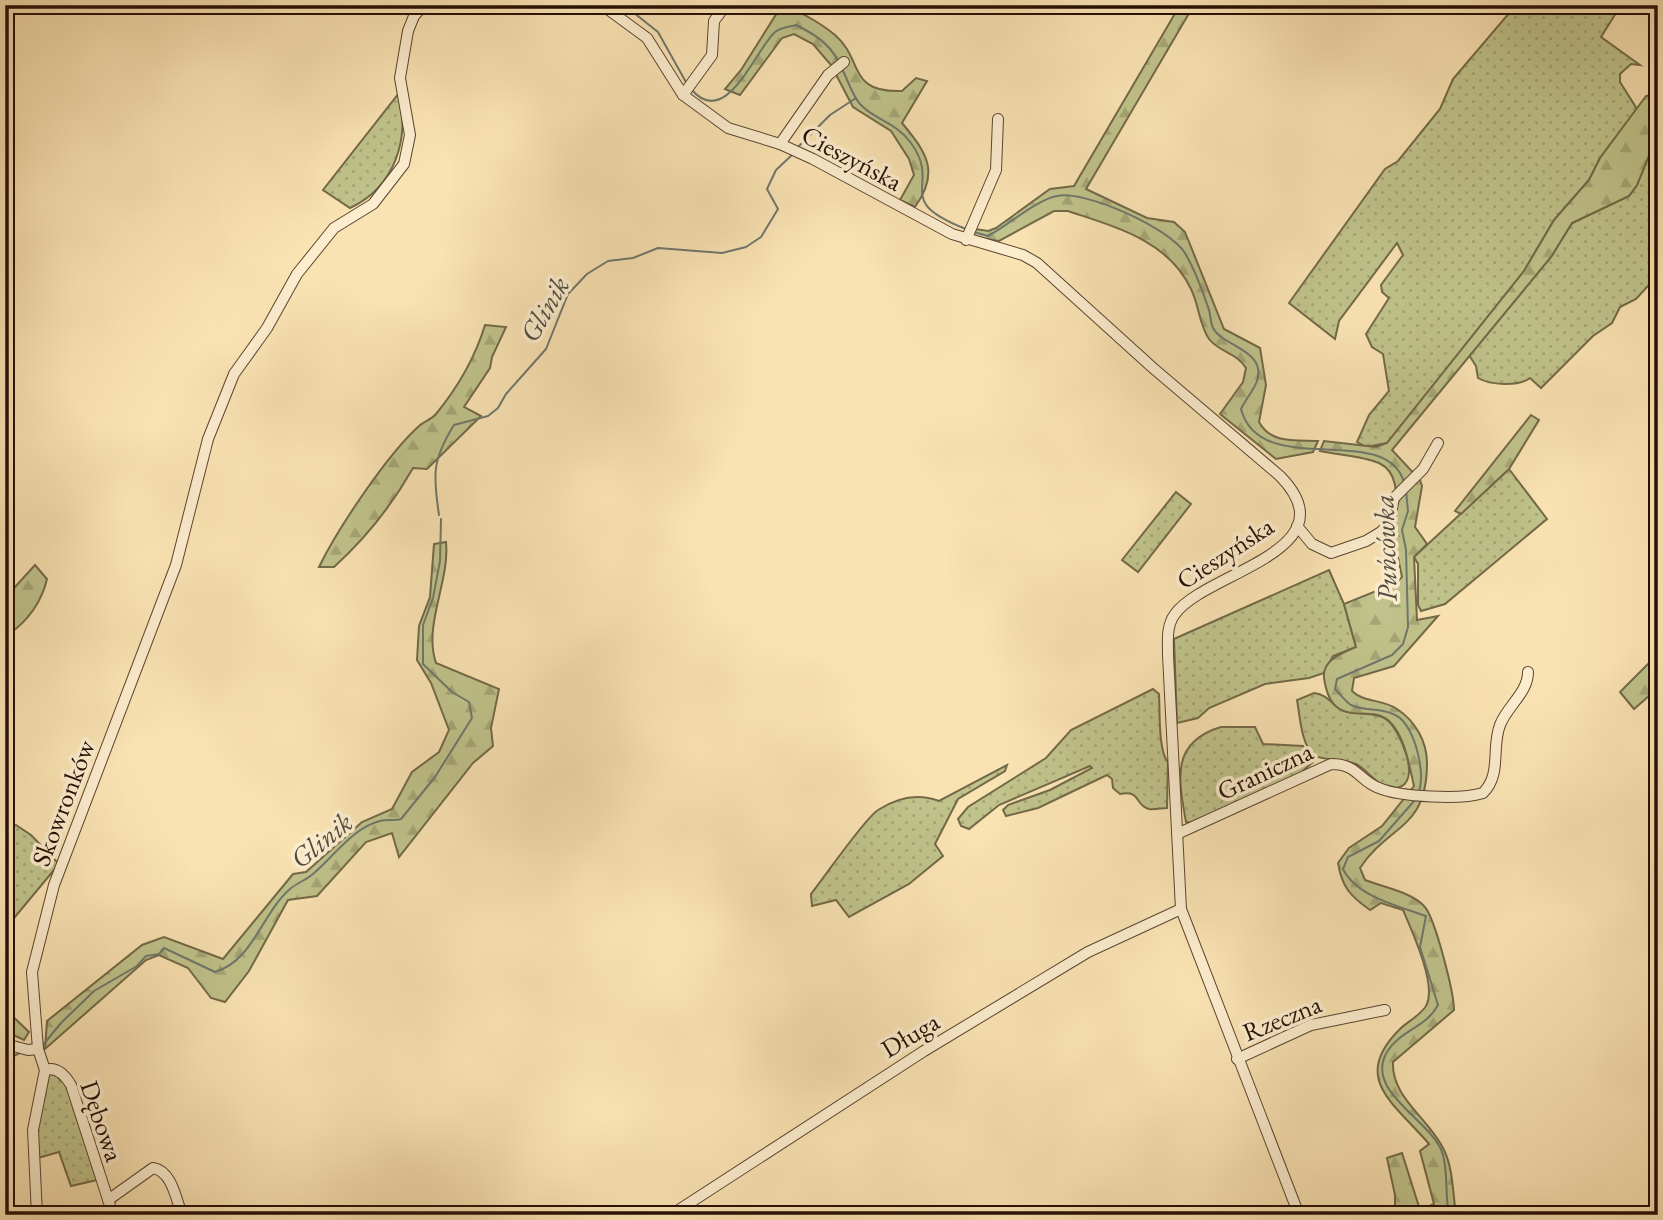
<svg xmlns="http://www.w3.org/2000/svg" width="1663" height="1220" viewBox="0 0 1663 1220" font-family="'EB Garamond',serif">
  <defs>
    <pattern id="grass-dots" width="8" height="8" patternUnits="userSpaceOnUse" patternTransform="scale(1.75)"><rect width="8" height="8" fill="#c0c38b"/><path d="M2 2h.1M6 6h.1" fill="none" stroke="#a5a676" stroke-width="1.8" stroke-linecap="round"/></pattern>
    <pattern id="forest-firs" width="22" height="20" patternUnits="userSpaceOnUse" patternTransform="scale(1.75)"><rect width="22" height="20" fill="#c0c38b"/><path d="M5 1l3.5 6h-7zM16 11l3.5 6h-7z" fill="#a5a676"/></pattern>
  </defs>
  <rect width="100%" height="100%" fill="#fae3b3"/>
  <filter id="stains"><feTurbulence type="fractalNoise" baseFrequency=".00286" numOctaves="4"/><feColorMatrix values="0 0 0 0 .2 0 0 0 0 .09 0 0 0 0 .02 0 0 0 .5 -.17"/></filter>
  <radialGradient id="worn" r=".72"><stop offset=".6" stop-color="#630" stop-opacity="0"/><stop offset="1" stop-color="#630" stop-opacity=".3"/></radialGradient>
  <g fill="url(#grass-dots)" stroke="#736948" stroke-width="2">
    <path d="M 1516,5 L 1621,5 L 1601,37 L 1640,65 L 1631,64 L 1620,74 L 1620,82 L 1637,109 L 1600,158 L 1589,180 L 1554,220 L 1524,271 L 1387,443 L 1366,447 L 1357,442 L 1369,415 L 1389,391 L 1383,354 L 1372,347 L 1366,334 L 1389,298 L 1382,292 L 1381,285 L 1403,255 L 1397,243 L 1339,321 L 1335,339 L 1289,303 L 1385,169 L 1398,161 L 1440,109 L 1453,79 Z"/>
    <path d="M 399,93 C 410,139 395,187 350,208 L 323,190 Z"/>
    <path d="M 1658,133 L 1658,275 L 1636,299 L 1620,307 L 1612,323 L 1593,336 L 1541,388 L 1530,378 C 1518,387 1490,385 1478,378 L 1476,366 L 1469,355 L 1551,257 L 1572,223 L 1629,196 L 1637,185 Z"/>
    <path d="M 1509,469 L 1547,519 L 1445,604 L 1421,611 L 1418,605 L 1418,564 L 1414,557 Z"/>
    <path d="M 1176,492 L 1191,504 L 1138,572 L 1122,560 Z"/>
    <path d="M 1329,570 L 1344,604 L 1356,647 L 1333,656 L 1324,673 L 1309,678 L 1265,684 L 1209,708 L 1198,718 L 1177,723 L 1174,639 Z"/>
    <path d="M 1153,689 L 1159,694 C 1160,709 1158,752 1168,762 L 1167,808 C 1162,808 1154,810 1149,809 C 1134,805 1142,790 1120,794 L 1113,788 L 1112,779 L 1107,775 L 1038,808 L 1006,816 L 1003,810 L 1008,805 L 1050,790 L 1092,768 L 1090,766 L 999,805 L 969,829 L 961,826 L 958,819 L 968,807 L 1046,758 L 1071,730 Z"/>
    <path d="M 1314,693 C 1330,695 1332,707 1345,711 C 1358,715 1377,712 1387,720 C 1399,729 1420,776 1402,786 C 1383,796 1370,771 1356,764 C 1346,760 1320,759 1315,756 C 1301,746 1300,716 1297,700 Z"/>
    <path d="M 1221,727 L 1255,727 L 1263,744 L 1303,746 L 1313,762 L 1297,776 L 1193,823 L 1186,822 C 1178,778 1171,742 1221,727 Z"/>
    <path d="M 1007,765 L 1005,771 L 958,799 L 935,844 L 943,856 L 909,884 L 849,917 L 836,900 L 812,906 L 811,894 C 824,878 864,819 878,810 C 898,797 918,793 939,801 Z"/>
    <path d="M 16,825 L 31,835 L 59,864 L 5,929 L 5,826 Z"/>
    <path d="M 52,1072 L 64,1078 L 97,1180 L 71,1186 L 59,1152 L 38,1158 L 37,1131 L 48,1076 Z"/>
  </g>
  <g fill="url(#forest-firs)" stroke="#736948" stroke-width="2">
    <path d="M 782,5 C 798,10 822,24 835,35 C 864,60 847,93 902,91 L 916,78 L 927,81 L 902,123 C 927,153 940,172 915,207 L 900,200 L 914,175 L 909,159 L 891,131 L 853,107 L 831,65 L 813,44 L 794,34 L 782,38 L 740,95 L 725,89 L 741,70 Z"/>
    <path d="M 1180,5 L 1191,10 L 1086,189 L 1147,218 L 1174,222 L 1185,232 L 1224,329 L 1260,348 L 1266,385 L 1259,422 C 1271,444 1295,440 1318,441 L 1313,452 L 1276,459 L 1220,414 L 1243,382 L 1246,368 C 1237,353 1219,352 1209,339 C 1199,324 1199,305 1191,289 C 1168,240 1115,227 1068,211 L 1054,211 L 999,241 L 973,237 L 975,229 L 988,231 L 996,228 L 1050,189 L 1074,186 Z"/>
    <path d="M 1658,86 L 1658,133 L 1637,185 L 1629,196 L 1572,223 L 1551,257 L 1392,450 L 1420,480 L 1422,486 L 1415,527 L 1427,544 L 1414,557 L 1417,620 L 1438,616 L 1394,666 L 1354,678 L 1352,691 C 1364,703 1383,699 1397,709 C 1415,721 1427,741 1427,763 C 1427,830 1389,824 1360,868 L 1365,880 C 1383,887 1411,892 1424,906 C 1435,917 1454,993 1454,1010 L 1393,1062 C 1391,1098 1430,1119 1444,1150 C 1453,1168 1453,1195 1456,1215 L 1395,1215 L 1395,1195 L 1387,1158 L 1402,1153 L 1420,1210 L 1434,1204 L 1420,1151 L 1429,1144 C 1394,1103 1350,1078 1400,1029 C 1408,1021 1423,1014 1427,1004 C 1436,983 1412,931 1403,910 L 1381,903 L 1370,910 C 1350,896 1342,887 1338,863 L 1349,848 L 1382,826 L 1414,786 C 1409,765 1405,736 1389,721 C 1369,702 1332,733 1324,678 C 1322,660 1342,653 1356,647 L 1344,604 L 1396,583 L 1402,577 C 1399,561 1394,544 1394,528 C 1394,508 1404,475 1379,463 C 1363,456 1339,455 1320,451 L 1324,441 L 1376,447 L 1387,443 L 1524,271 L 1554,220 L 1589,180 L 1600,158 L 1646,96 L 1657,93 Z"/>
    <path d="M 485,325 L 506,327 L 492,357 L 490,368 L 464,407 L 481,416 L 427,469 L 413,468 C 391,507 367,537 334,567 L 319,567 C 338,528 387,455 419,426 C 424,421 431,420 436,414 C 458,387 475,358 485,325 Z"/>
    <path d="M 1531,415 L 1539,420 L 1509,469 L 1461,514 L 1455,511 Z"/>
    <path d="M 446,542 C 450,581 423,625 436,663 L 499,689 L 491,728 L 493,746 L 473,763 L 399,857 L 392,833 L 366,842 L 317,896 L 288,900 L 249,971 L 225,1002 L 211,998 L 188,968 L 159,955 L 146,960 L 45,1049 L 47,1021 L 142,945 L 164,937 L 223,959 L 293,874 L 306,872 L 362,822 L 392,809 L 412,772 L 439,752 L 449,730 L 431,683 L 417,660 L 419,626 L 430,597 L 434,544 Z"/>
    <path d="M 35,565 L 47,579 C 42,601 28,621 10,633 L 5,631 L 5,598 Z"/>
    <path d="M 1658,654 L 1658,688 L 1634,709 L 1620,692 Z"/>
    <path d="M 5,1009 L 29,1032 L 24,1040 L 5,1031 Z"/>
  </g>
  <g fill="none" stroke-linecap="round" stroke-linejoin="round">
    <g stroke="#6f776c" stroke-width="2">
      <path d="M 624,5 L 658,32 L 687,84"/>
      <path d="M 842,69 C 848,80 852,95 860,104 C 874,120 895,121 911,143 C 943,187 890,199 966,229"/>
      <path d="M 691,89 C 726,131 755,50 775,32 C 781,27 789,27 796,25 C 814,34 829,43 838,61"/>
      <path d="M 798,147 L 830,115 L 856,98"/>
      <path d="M 974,232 L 988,236 C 1007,226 1038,199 1057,196 C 1086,190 1169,228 1185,253 C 1195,270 1202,289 1208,307 C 1211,314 1210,322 1213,328 C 1223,347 1267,350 1257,381 C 1254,390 1245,400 1241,409 C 1260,481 1385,420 1404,482"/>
      <path d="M 1406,491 L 1408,511 L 1402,530 L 1406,550 L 1408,627 L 1403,644 L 1392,655 L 1337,679 L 1335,689 C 1340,694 1345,701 1351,705 C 1365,712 1386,707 1400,718 C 1416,733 1425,772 1419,792"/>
      <path d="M 439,515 C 433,475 432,460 454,425 L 488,416 L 498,408 L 506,394 L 546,349 L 568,294 L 587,274 L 608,261 L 633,258 L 658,248 L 722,253 L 746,247 L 761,237 L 778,209 L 767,189 L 776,170 L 793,154"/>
      <path d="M 1415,800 L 1379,841 L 1348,857 L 1343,869 C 1356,896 1398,906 1426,916 L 1420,947 L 1438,1005 C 1426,1028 1400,1030 1387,1052 C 1363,1092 1434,1121 1443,1155 C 1448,1173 1445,1196 1449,1215"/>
      <path d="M 42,1046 L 61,1023 L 94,991 L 137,966 L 146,956 L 159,954 L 164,948 L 215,972 C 253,961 262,913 290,889 C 297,883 306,880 313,874 C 333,857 354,827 380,821 C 387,819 394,821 401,819 L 435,777 L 472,718 L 469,702 L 452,692 L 423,664 L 423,625 L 433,598 L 440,561 L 441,519"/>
      <path d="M 5,1060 L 20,1053"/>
    </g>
    <g stroke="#5b4430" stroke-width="12">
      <g id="minor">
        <path d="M 602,5 L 647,38 L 683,95 L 728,128 L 780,144 L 813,159 L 952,234 L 1023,255 L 1037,263 L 1153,368 L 1280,476 C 1353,551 1205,572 1175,614 C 1166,626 1168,641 1168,655 L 1181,909 L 1299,1215"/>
        <path d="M 683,95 L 712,55 L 714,21 L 726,5"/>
        <path d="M 780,144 L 828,75 L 844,62"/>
        <path d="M 966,240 L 996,170 L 998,119"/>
        <path d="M 1297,526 L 1312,544 L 1331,553 L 1366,541 L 1381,532 L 1389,523 L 1394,498 L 1423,469 L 1438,443"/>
        <path d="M 1177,834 L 1331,764 C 1358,764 1359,781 1379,788 C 1400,797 1462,800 1483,793 C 1502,774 1491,748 1500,725 C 1507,706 1528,693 1528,672"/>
        <path d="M 5,1044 L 28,1050 L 38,1049"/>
        <path d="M 1237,1059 L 1311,1025 L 1385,1010"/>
        <path d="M 45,1070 C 57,1066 65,1075 71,1085 L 113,1215"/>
        <path d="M 108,1200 L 153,1168 C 172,1171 176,1199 182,1215"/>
        <path d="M 37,1215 L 33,1130 L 45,1070 L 38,1049 L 32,972 L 54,885 L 176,565 L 208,439 L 234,374 L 267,328 L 297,274 L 334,228 L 373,204 L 404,164 L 410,135 L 400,78 L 408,31 L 414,16 L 424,5"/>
        <path d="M 671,1215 L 924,1051 L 1088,952 L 1181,909"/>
      </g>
    </g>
    <use href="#minor" stroke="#fcedce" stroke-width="10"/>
  </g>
  <g text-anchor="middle" stroke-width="7" stroke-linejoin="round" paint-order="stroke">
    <g font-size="26" fill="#260f04" stroke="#fcedce">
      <text transform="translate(852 158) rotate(28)" y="9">Cieszyńska</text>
      <text transform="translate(1225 553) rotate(-33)" y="9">Cieszyńska</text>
      <text transform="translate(1265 771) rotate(-25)" y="9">Graniczna</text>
      <text transform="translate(63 803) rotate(-69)" y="9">Skowronków</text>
      <text transform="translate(1282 1018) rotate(-22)" y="9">Rzeczna</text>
      <text transform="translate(910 1035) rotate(-31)" y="9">Długa</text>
      <text transform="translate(102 1121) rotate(71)" y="9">Dębowa</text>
    </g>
    <g font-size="28" font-style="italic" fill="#504c41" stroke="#fcedce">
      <text transform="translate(544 309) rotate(-60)" y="10">Glinik</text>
      <text transform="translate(1385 548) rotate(-92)" y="10">Puńcówka</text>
      <text transform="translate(321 840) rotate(-39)" y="10">Glinik</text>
    </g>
  </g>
  <rect width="1663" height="1220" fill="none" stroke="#fae3b3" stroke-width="28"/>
  <rect x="7" y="7" width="1649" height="1206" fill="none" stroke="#260f04" stroke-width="3.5"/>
  <rect x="14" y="14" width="1635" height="1192" fill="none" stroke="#260f04" stroke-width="2"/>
  <rect width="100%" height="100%" filter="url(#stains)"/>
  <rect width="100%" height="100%" fill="url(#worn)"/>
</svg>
